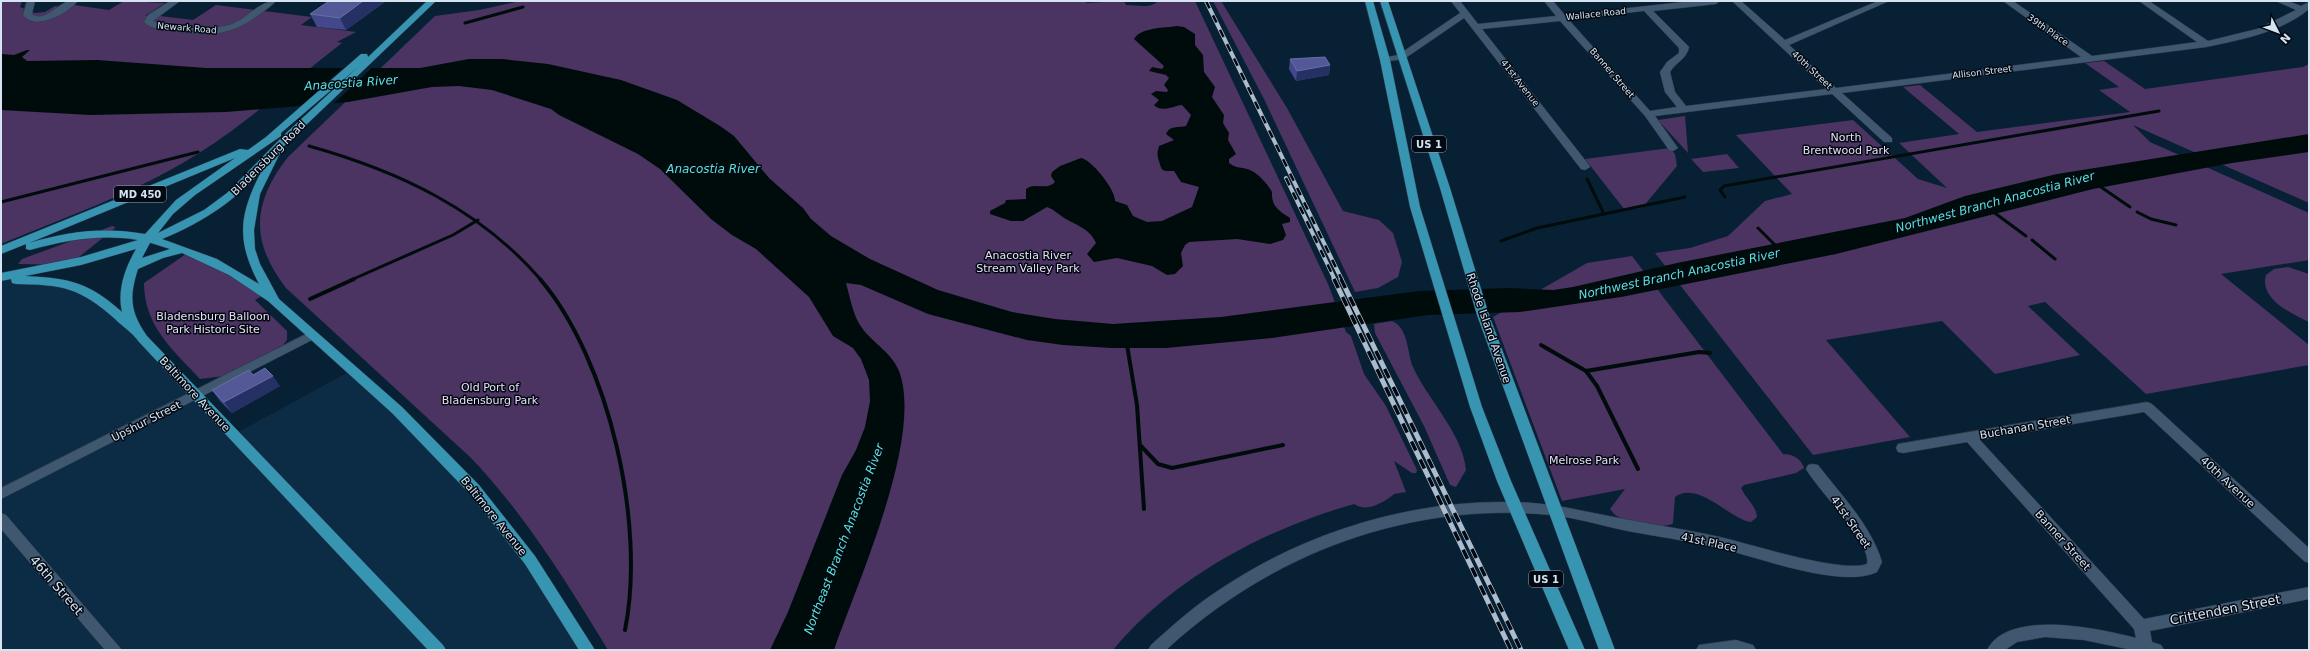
<svg xmlns="http://www.w3.org/2000/svg" width="2310" height="651" viewBox="0 0 2310 651" font-family="'DejaVu Sans',sans-serif">
  <rect width="100%" height="100%" fill="#082034"/>
  <path fill="#0c2b44" d="M 1,279 L 39,280 L 97,297 L 233,435 L 352,370 L 474,489 L 587,650 L 1,650 Z"/>
  <g fill="#4b3362">
    <path d="M 1,1 L 22,1 L 20,7 L 35,13 L 45,12 L 55,6 L 70,8 L 74,5 L 109,10 L 124,1 L 165,3 L 145,16 L 160,16 L 193,20 L 216,5 L 312,17 L 301,25 L 356,32 L 337,42 L 342,43 C 290,83 242,128 186,161 C 127,196 63,218 1,244 Z"/>
    <path d="M 520,1 L 1084,1 L 1087,3 L 1124,1 L 1126,5 C 1136,5 1151,9 1158,1 L 1195,1 L 1328,284 L 1346,332 L 1351,336 L 1364,374 L 1386,406 L 1417,470 L 1416,473 L 1412,473 L 1394,461 L 1406,492 C 1403,493 1395,493 1393,495 C 1384,502 1367,513 1354,504 C 1265,529 1173,578 1113,650 L 608,650 C 567,583 525,514 470,457 L 286,288 C 250,241 252,203 288,157 L 435,16 L 479,10 Z"/>
    <path d="M 1213,1 L 1221,1 L 1287,108 L 1343,211 L 1379,220 L 1393,233 L 1402,262 L 1398,277 L 1378,288 L 1355,292 L 1264,99 Z"/>
    <path d="M 2104,61 L 2145,89 L 2303,67 L 2309,64 L 2309,203 L 2133,125 L 2150,142 L 2309,213 L 2309,260 L 2221,274 L 2309,345 L 2309,365 L 2146,394 L 2045,302 L 2028,306 L 2080,355 L 1995,374 L 1942,321 L 1826,340 L 1910,437 L 1813,455 L 1655,253 L 1690,248 L 1728,236 L 1765,201 L 1792,194 L 1736,135 L 1853,120 L 1918,179 L 1947,188 L 1899,143 L 1959,134 L 1903,87 L 1920,85 L 1977,132 L 2130,112 L 2099,90 L 2119,87 L 2085,63 Z"/>
    <path d="M 1685,116 L 1688,153 L 1658,120 Z"/>
    <path d="M 1670,148 L 1675,154 L 1677,166 L 1642,208 L 1625,210 L 1585,159 Z"/>
    <path d="M 1727,154 L 1739,168 L 1703,172 L 1691,159 Z"/>
    <path d="M 112,226 L 115,227 L 115,228 L 74,261 L 62,265 L 18,264 L 22,259 Z"/>
    <path d="M 186,254 L 217,267 L 262,296 L 255,300 L 287,331 L 287,340 L 283,345 L 224,376 L 200,379 C 173,350 144,326 144,283 Z"/>
    <path d="M 1632,256 L 1783,454 C 1792,454 1801,458 1804,468 L 1796,473 L 1744,485 L 1741,488 C 1746,499 1756,505 1757,517 L 1751,522 C 1731,520 1698,480 1675,497 L 1673,523 C 1667,530 1625,522 1617,516 C 1614,515 1612,511 1610,509 L 1625,489 L 1562,501 L 1493,317 L 1587,263 Z"/>
    <path d="M 2288,267 L 2309,274 L 2309,322 C 2291,313 2259,299 2266,275 L 2274,269 Z"/>
    <path d="M 1392,321 C 1409,328 1407,354 1413,367 C 1428,400 1463,434 1466,470 L 1456,487 L 1450,485 L 1424,426 L 1375,333 L 1374,324 Z"/>
  </g>
  <g fill="#000c0b">
    <path d="M 1177,26 L 1184,27 L 1195,34 L 1195,45 L 1203,55 L 1204,72 L 1215,87 L 1212,97 L 1224,115 L 1223,123 L 1229,133 L 1228,140 L 1236,154 L 1229,159 L 1229,163 C 1235,168 1240,167 1247,169 C 1256,171 1268,184 1272,192 C 1271,206 1279,211 1290,218 L 1290,222 L 1282,224 L 1286,235 L 1283,240 L 1270,244 L 1237,239 L 1189,242 L 1185,245 L 1181,253 L 1183,266 L 1175,274 L 1167,275 L 1152,266 L 1117,258 L 1094,262 L 1087,254 L 1096,243 C 1090,229 1078,226 1066,219 C 1059,215 1055,210 1047,207 L 1023,221 L 1011,221 L 990,214 L 990,211 L 1005,203 L 1006,200 L 1026,199 L 1026,189 C 1035,182 1046,191 1055,182 L 1051,176 L 1052,172 L 1060,166 L 1081,158 C 1091,159 1116,190 1115,201 L 1127,205 L 1133,216 L 1147,222 L 1162,221 L 1192,207 L 1199,187 L 1181,182 L 1174,171 C 1162,171 1162,172 1159,161 C 1157,156 1157,152 1159,146 L 1174,140 L 1166,134 C 1170,125 1178,128 1186,126 L 1191,115 L 1182,105 C 1173,106 1162,113 1154,105 L 1159,100 L 1151,94 L 1156,91 L 1167,92 L 1168,90 L 1164,85 L 1169,78 L 1166,75 L 1149,71 L 1152,67 L 1162,69 L 1164,66 L 1134,39 C 1141,27 1165,28 1177,26 Z"/>
    <path d="M 27,50 L 30,50 L 22,57 L 27,61 L 97,60 L 206,68 L 420,68 L 469,59 L 502,59 L 548,64 L 621,80 L 677,100 L 720,126 L 734,136 L 769,178 L 803,208 L 811,219 L 831,236 L 870,259 L 938,290 L 1012,312 L 1055,319 L 1113,324 L 1221,317 L 1419,291 L 1509,288 L 1553,290 L 1573,287 L 1677,263 L 1905,218 L 1965,196 L 2057,174 L 2309,134 L 2309,152 L 2232,163 L 2093,189 L 1836,254 L 1621,297 L 1520,312 L 1428,315 L 1272,338 L 1166,348 L 1112,348 L 1063,345 L 1027,340 L 928,314 L 861,285 L 846,283 C 850,297 853,316 862,328 C 874,344 891,352 899,371 C 924,437 857,583 834,650 L 770,650 L 788,612 L 842,475 L 856,450 L 865,427 L 870,401 L 869,380 L 861,359 L 853,348 L 833,336 L 809,297 L 756,249 L 732,235 L 711,219 L 660,169 L 638,154 L 559,115 L 551,109 L 492,90 L 459,86 L 432,87 L 348,102 L 226,112 L 90,115 L 1,110 L 1,54 L 14,55 Z"/>
  </g>
  <path fill="#082034" d="M 346,65 L 375,65 L 331,106 L 299,108 Z"/>
  <g fill="none" stroke-linecap="round" stroke-linejoin="round">
    <g stroke="#000c0b" stroke-width="3">
      <path d="M 465,23 L 523,7"/>
      <path d="M 309,146 C 398,171 480,209 541,280"/>
      <path d="M 1587,179 L 1604,214"/>
      <path d="M 2098,185 L 2130,207"/>
      <path d="M 1725,197 L 1720,190 L 1724,186 L 2159,111"/>
      <path d="M 1,202 L 198,152"/>
      <path d="M 1992,211 L 2026,236"/>
      <path d="M 2137,212 L 2151,219 L 2176,225"/>
      <path d="M 1758,228 L 1778,248"/>
      <path d="M 2032,240 L 2055,259"/>
      <path d="M 1501,241 L 1537,228 L 1685,197"/>
      <path d="M 351,280 L 453,235 L 478,220"/>
    </g>
    <g stroke="#000c0b" stroke-width="4">
      <path d="M 540,279 C 610,361 646,526 625,630"/>
      <path d="M 310,299 L 354,279"/>
      <path d="M 1127,345 L 1137,405 L 1144,509"/>
      <path d="M 1541,345 L 1586,371 L 1699,352 L 1710,353"/>
      <path d="M 1586,371 L 1597,386 L 1638,469"/>
      <path d="M 1140,445 L 1158,464 L 1172,468 L 1283,445"/>
    </g>
    <g stroke="#2f394a" stroke-width="1">
      <g id="minor">
        <path d="M 27,1 L 35,1 L 32,14 C 45,23 57,4 69,1 C 72,0 75,1 78,1 C 67,14 36,31 23,15 Z"/>
        <path d="M 170,1 L 180,1 L 153,21 C 168,29 219,31 234,23 C 249,16 260,1 276,1 C 272,6 265,10 260,14 C 228,38 206,36 169,30 C 160,29 150,29 144,22 L 148,15 Z"/>
        <path d="M 1451,1 L 1460,1 L 1478,24 L 1556,16 L 1544,1 L 1553,1 L 1565,15 L 1692,1 L 1720,1 L 1716,4 L 1653,11 L 1689,47 C 1687,59 1676,62 1670,72 L 1675,92 L 1686,106 L 1826,89 L 1732,1 L 1741,1 L 1785,40 L 1878,1 L 1889,1 L 1789,45 L 1836,88 L 2081,57 L 2003,1 L 2013,1 L 2092,56 L 2197,42 L 2139,1 L 2149,1 L 2208,41 L 2257,29 L 2296,10 L 2276,1 L 2288,1 L 2301,6 L 2309,2 L 2309,9 C 2282,32 2240,40 2206,47 L 1842,93 L 1892,138 L 1892,142 L 1884,142 L 1832,94 L 1655,116 L 1678,148 L 1673,151 L 1669,150 L 1645,116 L 1560,21 L 1482,29 L 1589,165 L 1590,167 L 1585,170 L 1581,169 L 1464,18 L 1404,59 L 1382,62 L 1382,58 L 1398,55 L 1460,13 ZM 1644,11 L 1679,48 L 1679,53 L 1667,62 L 1660,72 L 1665,92 L 1677,107 L 1650,111 L 1569,20 Z"/>
        <path d="M 312,331 L 318,335 L 316,338 L 1,499 L 1,488 Z"/>
        <path d="M 2147,402 L 2152,404 L 2309,548 L 2309,563 L 2304,561 L 2144,412 L 1980,440 L 2144,619 L 2309,587 L 2309,599 L 2150,631 L 2152,642 L 2161,645 L 2164,650 L 2132,650 L 2084,640 L 2045,637 L 2017,642 L 2005,650 L 1987,650 C 2008,608 2101,629 2136,638 L 2134,629 L 1967,442 L 1903,453 L 1898,452 L 1896,448 L 1898,444 Z"/>
        <path d="M 1813,464 L 1818,465 C 1841,495 1871,525 1882,562 L 1877,572 C 1845,588 1768,561 1734,552 C 1701,543 1667,538 1633,532 C 1606,527 1579,518 1551,515 C 1409,501 1270,554 1166,650 L 1148,650 L 1151,645 C 1172,626 1194,606 1219,590 C 1303,533 1409,500 1511,502 C 1549,502 1586,512 1624,519 C 1660,526 1697,531 1732,540 C 1759,547 1844,573 1867,564 C 1872,543 1817,489 1806,469 L 1808,465 Z"/>
        <path d="M 1,513 L 6,515 L 122,650 L 105,650 L 1,529 Z"/>
        <path d="M 1736,640 L 1753,645 L 1756,650 L 1696,650 L 1699,645 Z"/>
      </g>
    </g>
    <g stroke="#2f394a" stroke-width="1">
      <g id="major">
        <path d="M 427,1 L 436,1 L 283,147 L 260,194 L 254,230 L 255,249 L 260,264 L 279,299 L 402,407 L 479,485 L 535,556 L 595,650 L 579,650 L 525,564 L 469,493 L 392,413 L 268,301 L 229,275 L 182,253 L 163,258 L 138,269 C 129,297 130,312 147,336 L 443,645 L 446,650 L 428,650 L 139,342 C 132,332 123,327 115,319 C 79,287 63,285 16,284 L 12,283 L 11,279 L 1,281 L 1,273 L 81,257 L 138,240 C 100,234 67,240 30,250 L 26,249 L 26,244 L 1,254 L 1,246 L 240,149 L 248,150 L 266,137 L 361,54 L 367,54 L 368,57 ZM 358,67 L 285,134 L 227,193 L 204,210 L 158,233 L 173,214 L 195,195 L 281,136 L 281,133 ZM 235,158 L 176,200 L 145,234 C 103,227 70,231 29,243 ZM 261,172 C 239,215 236,240 259,284 L 217,259 L 162,239 C 201,223 232,203 261,172 ZM 150,243 L 151,243 L 170,249 L 142,258 ZM 136,249 C 125,268 117,290 122,312 C 89,282 68,278 25,276 L 81,265 Z"/>
        <path d="M 1365,1 L 1373,1 L 1390,60 L 1420,207 L 1482,407 L 1511,481 L 1585,650 L 1569,650 L 1497,481 L 1470,407 L 1410,207 L 1380,60 Z"/>
        <path d="M 1380,1 L 1388,1 L 1450,188 L 1489,315 L 1615,650 L 1599,650 L 1477,315 L 1440,188 Z"/>
      </g>
    </g>
    <use href="#minor" fill="#3f5870" fill-rule="evenodd"/>
    <use href="#major" fill="#3795b2" fill-rule="evenodd"/>
    <g stroke="#acbccc" stroke-width="4">
      <g id="rail-far1">
        <path d="M 1206,1 L 1342,280"/>
        <path d="M 1286,178 L 1335,280"/>
      </g>
    </g>
    <g stroke="#acbccc" stroke-width="5">
      <g id="rail">
        <path d="M 1334,279 L 1511,650"/>
        <path d="M 1341,279 L 1521,650"/>
      </g>
    </g>
    <use href="#rail-far1" stroke="#020912" stroke-width="2.5" stroke-dasharray="8" stroke-linecap="butt"/>
    <use href="#rail" stroke="#020912" stroke-width="3.5" stroke-dasharray="10" stroke-linecap="butt"/>
  </g>
  <g fill="#43488c">
    <path d="M 386,1 L 346,30 L 317,27 L 310,14 Z"/>
    <path d="M 1290,59 L 1330,65 L 1329,75 L 1296,81 L 1289,69 Z"/>
    <path d="M 253,375 L 280,386 L 232,413 L 220,401 L 212,390 Z"/>
  </g>
  <g fill="#253164">
    <path d="M 363,1 L 386,1 L 346,30 L 340,18 Z"/>
    <path d="M 1330,65 L 1329,75 L 1296,81 L 1297,71 Z"/>
    <path d="M 273,376 L 280,386 L 232,413 L 224,402 Z"/>
  </g>
  <g fill="#535997" stroke="#676ea5">
    <path d="M 329,1 L 363,1 L 340,18 L 310,14 Z"/>
    <path d="M 1325,57 L 1330,65 L 1297,71 L 1290,59 Z"/>
    <path d="M 265,368 L 273,376 L 224,402 L 212,390 L 249,370 L 253,375 Z"/>
  </g>
  <g text-anchor="middle" stroke-width="3" stroke-linejoin="round" paint-order="stroke">
    <g font-size="9" fill="#d6e4f2" stroke="#020912">
      <text transform="translate(1596 14) rotate(-6)" y="3">Wallace Road</text>
      <text transform="translate(187 28) rotate(5)" y="3">Newark Road</text>
      <text transform="translate(2048 30) rotate(35)" y="3">39th Place</text>
      <text transform="translate(1812 70) rotate(43)" y="3">40th Street</text>
      <text transform="translate(1982 72) rotate(-7)" y="3">Allison Street</text>
      <text transform="translate(1612 73) rotate(49)" y="3">Banner Street</text>
      <text transform="translate(1520 83) rotate(52)" y="3">41st Avenue</text>
    </g>
    <g fill="#020912" stroke="#96a2af" stroke-width="1">
      <rect x="1412" y="136" width="34" height="16" rx="3"/>
      <rect x="114" y="186" width="52" height="16" rx="3"/>
      <rect x="1529" y="571" width="34" height="16" rx="3"/>
    </g>
    <g font-size="10" font-weight="bold" fill="#d6e4f2">
      <text x="1429" y="148">US 1</text>
      <text x="140" y="198">MD 450</text>
      <text x="1546" y="583">US 1</text>
    </g>
    <g font-size="11" fill="#e9e0f5" stroke="#020912">
      <text x="1846" y="141">North<tspan x="1846" dy="13">Brentwood Park</tspan></text>
      <text x="1028" y="259">Anacostia River<tspan x="1028" dy="13">Stream Valley Park</tspan></text>
      <text x="213" y="320">Bladensburg Balloon<tspan x="213" dy="13">Park Historic Site</tspan></text>
      <text x="490" y="391">Old Port of<tspan x="490" dy="13">Bladensburg Park</tspan></text>
      <text x="1584" y="464">Melrose Park</text>
    </g>
    <g font-size="11" fill="#d6e4f2" stroke="#020912">
      <text transform="translate(268 158) rotate(-45)" y="4">Bladensburg Road</text>
      <text transform="translate(1489 328) rotate(71)" y="4">Rhode Island Avenue</text>
      <text transform="translate(195 394) rotate(47)" y="4">Baltimore Avenue</text>
      <text transform="translate(146 421) rotate(-27)" y="4">Upshur Street</text>
      <text transform="translate(2025 427) rotate(-10)" y="4">Buchanan Street</text>
      <text transform="translate(2228 482) rotate(43)" y="4">40th Avenue</text>
      <text transform="translate(494 516) rotate(51)" y="4">Baltimore Avenue</text>
      <text transform="translate(1851 522) rotate(55)" y="4">41st Street</text>
      <text transform="translate(2063 540) rotate(48)" y="4">Banner Street</text>
      <text transform="translate(1709 542) rotate(12)" y="4">41st Place</text>
    </g>
    <g font-size="12" font-style="italic" fill="#5ae2d9" stroke="#020912">
      <text transform="translate(351 83) rotate(-4)" y="4">Anacostia River</text>
      <text x="713" y="173">Anacostia River</text>
      <text transform="translate(1995 202) rotate(-15)" y="4">Northwest Branch Anacostia River</text>
      <text transform="translate(1679 274) rotate(-12)" y="4">Northwest Branch Anacostia River</text>
      <text transform="translate(844 539) rotate(-69)" y="4">Northeast Branch Anacostia River</text>
    </g>
    <g font-size="13" fill="#d6e4f2" stroke="#020912">
      <text transform="translate(57 585) rotate(49)" y="5">46th Street</text>
      <text transform="translate(2225 609) rotate(-11)" y="5">Crittenden Street</text>
    </g>
  </g>
  <rect width="2310" height="651" fill="none" stroke="#d6e4f2" stroke-width="4"/>
  <g transform="translate(2278 32) rotate(132)" stroke="#020912" stroke-width="3" paint-order="stroke">
  <path d="M0-3L7 15L0 10L-7 15Z" fill="#d6e4f2"/>
  <text y="-6" font-size="11" font-weight="bold" text-anchor="middle" fill="#d6e4f2">N</text>
  </g>
</svg>
